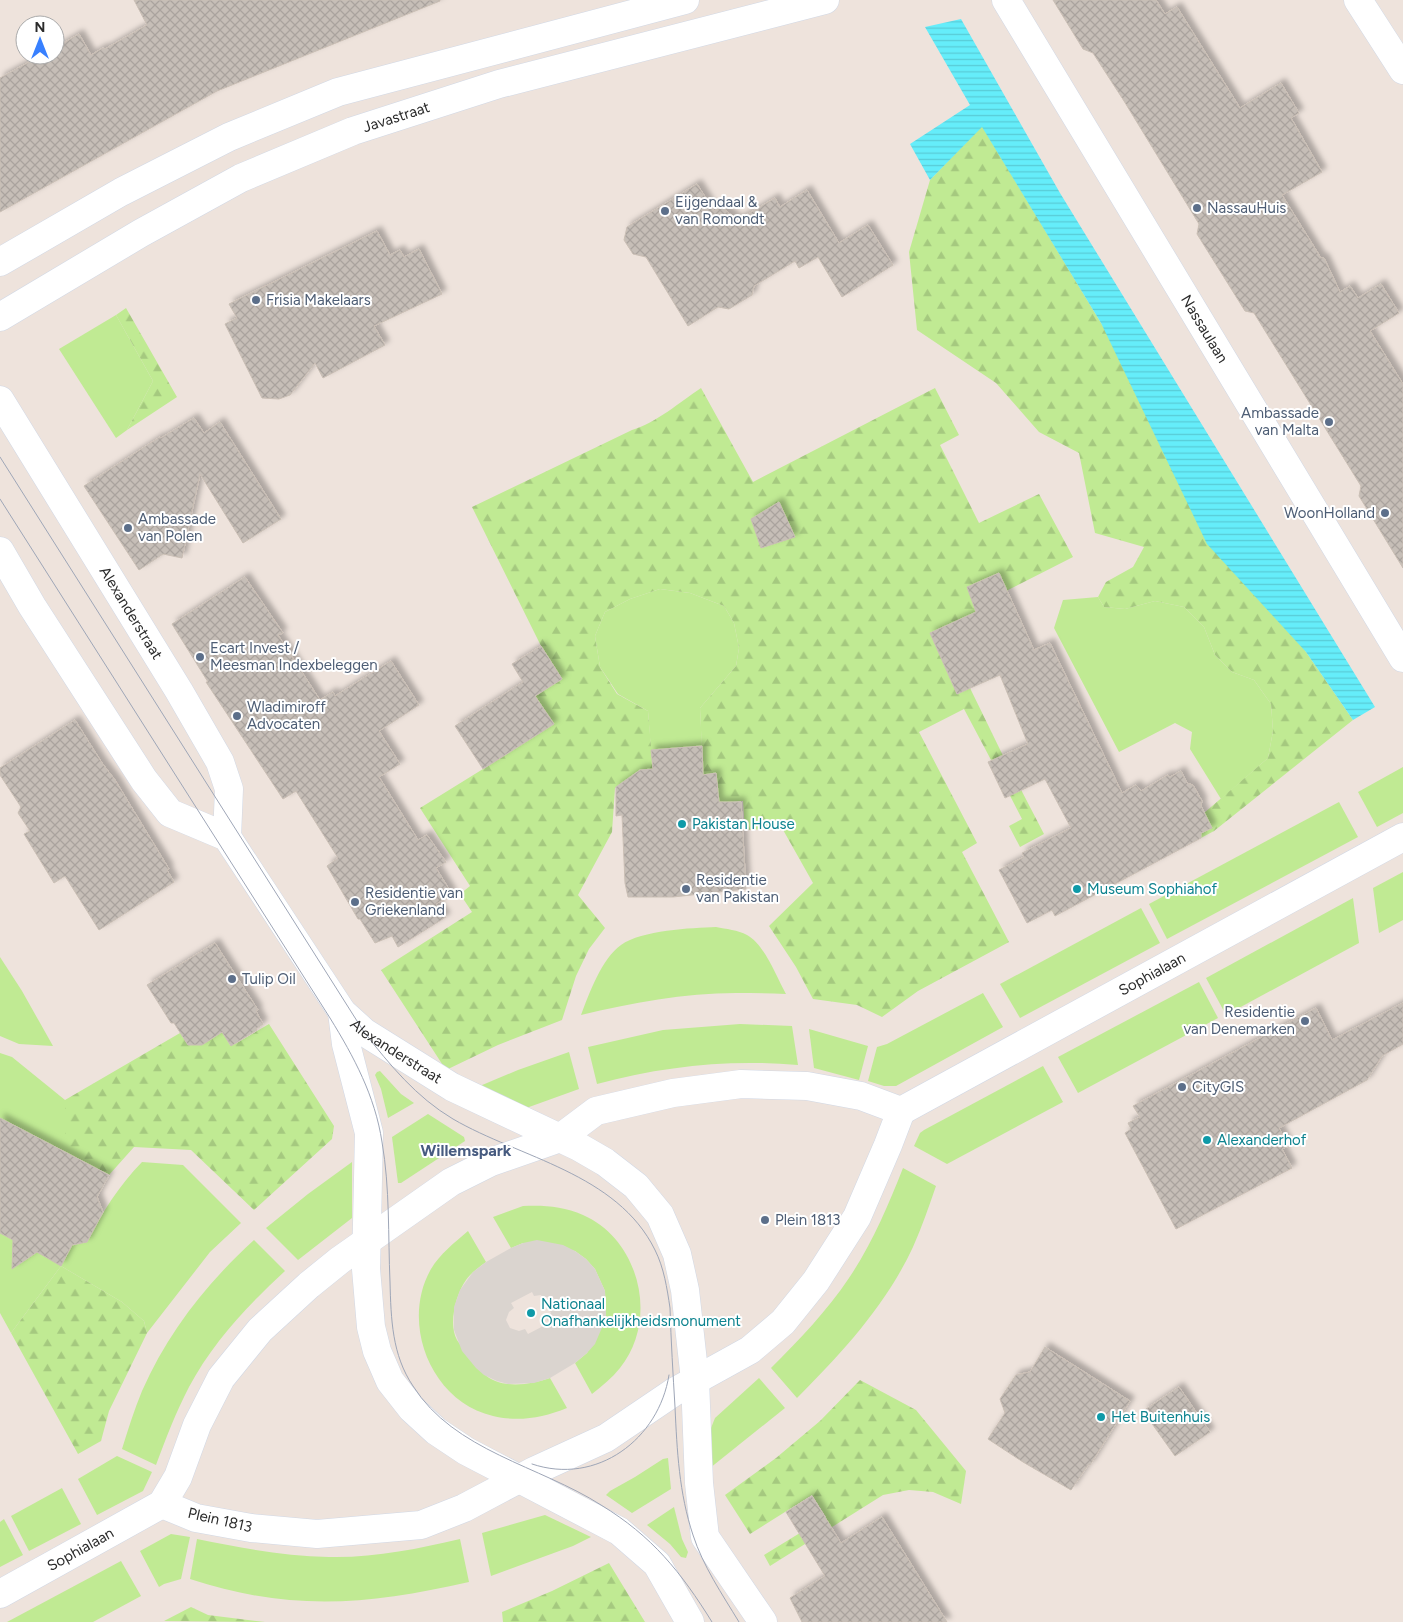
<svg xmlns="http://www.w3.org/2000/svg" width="1403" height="1622" viewBox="0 0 1403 1622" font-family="Figtree,sans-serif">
  <defs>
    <pattern id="forest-firs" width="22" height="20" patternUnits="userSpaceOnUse" patternTransform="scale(1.25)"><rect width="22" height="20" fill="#c0ea93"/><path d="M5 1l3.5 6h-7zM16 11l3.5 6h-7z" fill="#a5c97f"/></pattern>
    <pattern id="water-rules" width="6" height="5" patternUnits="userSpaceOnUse" patternTransform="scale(1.25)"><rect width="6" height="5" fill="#65edfa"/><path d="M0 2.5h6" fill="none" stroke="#58cbd6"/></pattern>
    <pattern id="building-cross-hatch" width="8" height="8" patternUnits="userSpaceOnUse" patternTransform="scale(1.25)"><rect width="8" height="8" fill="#c6beb7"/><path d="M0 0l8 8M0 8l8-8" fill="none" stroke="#aaa39e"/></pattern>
    <filter id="shadow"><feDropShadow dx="4.5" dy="-4.5" stdDeviation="2.5" flood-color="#0004"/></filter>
  </defs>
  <rect width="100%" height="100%" fill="#eee3dc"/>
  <g fill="#c0ea93">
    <path d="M 116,315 L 153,381 L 127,430 L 116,438 L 59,349 Z"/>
    <path d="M 660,589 L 690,593 L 724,606 L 734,623 L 739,648 L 736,666 L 700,708 L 702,746 L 651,750 L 648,711 L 618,694 L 600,667 L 595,636 L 605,612 L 630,599 Z"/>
    <path d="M 1098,597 L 1104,607 L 1125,609 L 1155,601 L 1184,607 L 1204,627 L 1215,655 L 1232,672 L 1254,680 L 1271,704 L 1273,731 L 1268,758 L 1221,799 L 1190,749 L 1192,732 L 1175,723 L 1119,752 L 1054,628 L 1063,600 Z"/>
    <path d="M 1403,767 L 1403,813 L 1377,827 L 1358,792 Z"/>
    <path d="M 1339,802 L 1358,837 L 1167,939 L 1149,904 Z"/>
    <path d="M 1403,872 L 1403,920 L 1379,933 L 1373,888 Z"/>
    <path d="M 1353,898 L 1359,943 L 1226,1015 L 1206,978 Z"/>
    <path d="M 1141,908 L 1160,943 L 1020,1018 L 1000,984 Z"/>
    <path d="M 716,927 C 726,929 738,930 747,935 C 765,945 776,976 786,994 C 769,993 753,993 736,993 C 684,993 632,1003 581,1015 C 589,994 602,958 621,945 C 642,930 691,928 716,927 Z"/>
    <path d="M 0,957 L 22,991 L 53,1046 L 19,1044 L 0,1036 Z"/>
    <path d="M 1199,982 L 1218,1018 L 1078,1093 L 1058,1057 Z"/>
    <path d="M 983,993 L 1003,1027 L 896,1086 L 884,1086 L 868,1081 L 877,1047 L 887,1044 Z"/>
    <path d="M 740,1024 L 792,1026 L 798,1065 C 730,1059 663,1066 597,1084 L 588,1047 L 663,1030 Z"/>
    <path d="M 809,1029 L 868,1046 L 859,1080 L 814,1068 Z"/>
    <path d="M 569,1052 L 579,1089 L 518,1111 L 468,1091 L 518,1070 Z"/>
    <path d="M 0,1053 L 12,1057 L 65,1100 L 65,1152 L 0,1121 Z"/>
    <path d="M 1043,1066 L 1063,1102 L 947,1164 L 914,1146 L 920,1133 L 924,1130 Z"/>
    <path d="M 380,1071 L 401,1094 L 414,1103 L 388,1118 L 381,1089 L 375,1075 L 377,1072 Z"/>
    <path d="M 428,1114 L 464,1137 L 465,1141 L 401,1183 L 398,1183 L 392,1137 Z"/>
    <path d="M 142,1162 L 183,1165 L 241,1223 L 210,1252 L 147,1333 L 144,1321 L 122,1302 L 61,1266 L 11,1333 L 0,1313 L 0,1233 L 13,1240 L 25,1260 L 37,1252 L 61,1265 L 72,1245 L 87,1242 C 103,1211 118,1187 142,1162 Z"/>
    <path d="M 352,1162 L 352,1218 L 298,1260 L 266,1228 L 308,1194 Z"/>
    <path d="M 903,1168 L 936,1186 C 929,1206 922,1227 913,1247 C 886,1305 842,1353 797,1398 L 771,1368 C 799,1340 827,1311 849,1278 C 872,1244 888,1206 903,1168 Z"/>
    <path d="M 523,1206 C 543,1205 563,1206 583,1215 C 640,1240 659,1320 620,1368 C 612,1378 602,1386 592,1394 L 575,1363 L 587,1353 L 606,1318 L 605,1291 L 595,1269 L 586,1259 L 575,1251 L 523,1243 L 511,1248 L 493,1217 Z"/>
    <path d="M 468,1231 L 486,1262 C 478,1268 471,1273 466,1280 C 456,1294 448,1324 457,1340 C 460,1345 465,1350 469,1355 C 474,1361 478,1368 483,1373 C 500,1390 530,1385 550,1378 L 567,1408 C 542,1418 519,1422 493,1416 C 431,1402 400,1323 431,1269 C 440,1254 454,1243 468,1231 Z"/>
    <path d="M 254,1240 L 285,1271 C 248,1305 213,1342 189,1387 C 176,1412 166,1438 156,1465 L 122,1449 C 128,1430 134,1410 142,1391 C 168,1332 207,1283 254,1240 Z"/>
    <path d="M 759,1378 L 785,1408 L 710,1468 L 711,1428 L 715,1418 Z"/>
    <path d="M 117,1456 L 152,1472 L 143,1491 L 97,1515 L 78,1479 Z"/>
    <path d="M 668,1458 L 671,1489 L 632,1513 L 606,1495 L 610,1491 L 635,1477 L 663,1459 Z"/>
    <path d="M 62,1488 L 81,1524 L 29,1551 L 11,1516 Z"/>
    <path d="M 674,1507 L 682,1539 L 688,1552 L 686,1558 L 681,1557 L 670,1544 L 647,1525 Z"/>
    <path d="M 545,1515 L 591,1537 L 573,1546 L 491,1576 L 482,1533 Z"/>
    <path d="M 4,1519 L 23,1555 L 0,1567 L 0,1522 Z"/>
    <path d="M 171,1534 L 190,1537 L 181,1579 L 164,1584 L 159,1587 L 140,1551 Z"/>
    <path d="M 197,1539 C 241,1548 284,1556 329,1557 C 374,1558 417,1549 460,1539 L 469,1582 C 367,1605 291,1612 190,1579 Z"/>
    <path d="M 121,1561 L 141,1596 L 93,1622 L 7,1622 Z"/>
  </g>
  <g fill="url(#forest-firs)">
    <path d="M 982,126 L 1101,323 L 1306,652 L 1353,720 L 1214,831 L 1201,838 L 1200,834 L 1212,828 L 1204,813 L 1268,758 L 1273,731 L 1271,704 L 1254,680 L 1232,672 L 1215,655 L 1204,627 L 1184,607 L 1155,601 L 1125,609 L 1104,607 L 1098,597 L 1106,582 L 1133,567 L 1144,547 L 1095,533 L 1079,453 L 1039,432 L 996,383 L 917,330 L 909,252 L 930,180 Z"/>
    <path d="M 126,308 L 177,397 L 127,430 L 153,381 L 116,315 Z"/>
    <path d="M 701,388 L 753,482 L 935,388 L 959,435 L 940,445 L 979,523 L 1039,494 L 1073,557 L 1008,590 L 1005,600 L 930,633 L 957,694 L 970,688 L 1010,770 L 999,775 L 964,709 L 919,732 L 977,843 L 962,852 L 1009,942 L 918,991 L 882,1017 L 857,1005 L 813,999 L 796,967 L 769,926 L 813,883 L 782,828 L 745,830 L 743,801 L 708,804 L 718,788 L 716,773 L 703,775 L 700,708 L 736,666 L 739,648 L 734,623 L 724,606 L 690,593 L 660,589 L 630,599 L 605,612 L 595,636 L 600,667 L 617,694 L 648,711 L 653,769 L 639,770 L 640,782 L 622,783 L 615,788 L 612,832 L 578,895 L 605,928 L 589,949 L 576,976 L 562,1020 L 498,1045 L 446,1070 L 381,970 L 472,912 L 460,894 L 470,886 L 420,808 L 483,769 L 553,724 L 535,696 L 562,679 L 541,646 L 472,507 L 632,430 C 656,423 680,402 701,388 Z"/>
    <path d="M 1015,778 L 1044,834 L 1020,847 L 1009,826 L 1022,819 L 1004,784 Z"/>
    <path d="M 269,1024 L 334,1126 L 332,1139 L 254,1210 L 191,1150 L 134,1147 L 109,1175 L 65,1152 L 65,1100 L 180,1033 L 188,1045 L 196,1045 L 203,1041 L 205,1043 L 222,1032 L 230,1045 L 235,1044 Z"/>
    <path d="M 61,1266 L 122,1302 L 144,1321 L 147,1333 L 109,1411 L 101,1441 L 78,1454 L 11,1333 Z"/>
    <path d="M 860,1380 L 916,1410 L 966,1471 L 961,1504 L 933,1492 L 909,1490 L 883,1495 L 770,1566 L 764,1555 L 826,1517 L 812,1495 L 750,1534 L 725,1495 L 776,1458 L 820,1421 Z"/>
    <path d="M 609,1563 L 645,1622 L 503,1622 L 502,1612 L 552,1591 Z"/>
    <path d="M 191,1607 L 208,1615 L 265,1622 L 164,1621 Z"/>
  </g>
  <path fill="#dad4cf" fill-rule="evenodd" d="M 537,1240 L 563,1245 L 575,1251 L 586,1259 L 595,1269 L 605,1291 L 606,1318 L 595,1344 L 587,1353 L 575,1363 L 550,1378 L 534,1383 L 508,1384 L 497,1381 L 484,1375 L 476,1368 L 462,1351 L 454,1330 L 454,1307 L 460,1290 L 473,1272 L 486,1262 L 511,1248 L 523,1243 ZM 532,1292 L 534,1296 L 541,1295 L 542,1297 L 549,1297 L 552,1300 L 553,1306 L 550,1311 L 551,1313 L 546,1318 L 549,1323 L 528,1334 L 525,1329 L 519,1331 L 510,1328 L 506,1320 L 509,1312 L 514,1308 L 511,1303 Z"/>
  <path fill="url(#water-rules)" d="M 961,19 L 1060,193 L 1375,707 L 1353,720 L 1306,652 L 1207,544 L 1101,323 L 982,127 L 930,180 L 910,144 L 970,105 L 925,27 Z"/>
  <g fill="url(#building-cross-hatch)" stroke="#cabfb5" filter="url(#shadow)">
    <path d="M 134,0 L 440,0 L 440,1 L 217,91 L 0,212 L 0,78 L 42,55 L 55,55 L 55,48 L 79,34 L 91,55 L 103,48 L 105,49 L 147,25 Z"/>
    <path d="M 1053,0 L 1156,0 L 1165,14 L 1177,7 L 1240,108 L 1281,83 L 1299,113 L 1291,118 L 1322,172 L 1282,195 L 1321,258 L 1324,258 L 1340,292 L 1350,286 L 1358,298 L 1381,284 L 1399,313 L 1370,331 L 1403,384 L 1403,568 L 1359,496 L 1361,486 L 1254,313 L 1245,311 L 1197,234 L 1199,224 L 1124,101 L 1093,53 L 1083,49 Z"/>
    <path d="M 697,184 L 714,211 L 721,207 L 738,220 L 775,198 L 780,207 L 807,190 L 839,243 L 868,225 L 893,265 L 842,297 L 818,257 L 799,268 L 795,261 L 754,286 L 752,295 L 729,309 L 718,307 L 688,326 L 646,257 L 633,254 L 624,240 L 627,227 Z"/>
    <path d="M 377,231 L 390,255 L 400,250 L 404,257 L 419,249 L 442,294 L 374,326 L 385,345 L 323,378 L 315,363 L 290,395 L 279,399 L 262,398 L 225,324 L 237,318 L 229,304 Z"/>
    <path d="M 194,418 L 204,433 L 220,422 L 281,519 L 243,543 L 200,474 L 182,558 L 163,554 L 139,570 L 84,486 L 160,437 L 161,438 Z"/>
    <path d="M 779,502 L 795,537 L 761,548 L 751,519 Z"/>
    <path d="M 999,573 L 1034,650 L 1050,643 L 1122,793 L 1136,785 L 1141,791 L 1168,775 L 1170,777 L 1181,771 L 1187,783 L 1193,785 L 1202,801 L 1201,806 L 1212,828 L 1201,833 L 1201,838 L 1055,916 L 1052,910 L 1027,923 L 999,870 L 1024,857 L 1022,853 L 1071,828 L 1045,779 L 1005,798 L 988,762 L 1028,744 L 1000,675 L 957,694 L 930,633 L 976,612 L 967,587 Z"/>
    <path d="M 245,577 L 283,633 L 278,635 L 320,700 L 333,692 L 335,696 L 391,661 L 419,705 L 379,731 L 400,764 L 379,777 L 418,840 L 427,835 L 446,862 L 436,868 L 452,894 L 436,904 L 446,917 L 398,947 L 392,936 L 375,943 L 360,919 L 358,919 L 327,866 L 338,858 L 296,791 L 283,799 L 206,682 L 208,682 L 172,624 Z"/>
    <path d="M 541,646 L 562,679 L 535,696 L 554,724 L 483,769 L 455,726 L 523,682 L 512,664 Z"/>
    <path d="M 75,720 L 102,763 L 115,780 L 169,869 L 167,870 L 174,882 L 99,930 L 65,876 L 54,883 L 24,834 L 30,831 L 18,813 L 21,807 L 0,775 L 0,768 Z"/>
    <path d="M 702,746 L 703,775 L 716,773 L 719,802 L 741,802 L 746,889 L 673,897 L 628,897 L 625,883 L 622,815 L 616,816 L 616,787 L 640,770 L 653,769 L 651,750 Z"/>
    <path d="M 215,943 L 258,1010 L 256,1011 L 263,1024 L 256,1029 L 257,1030 L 231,1046 L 222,1032 L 202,1045 L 188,1045 L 174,1023 L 171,1023 L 147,985 Z"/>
    <path d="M 1403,1003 L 1403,1044 L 1382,1056 L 1367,1080 L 1279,1128 L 1289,1146 L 1282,1149 L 1292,1168 L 1176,1229 L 1125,1133 L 1131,1129 L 1128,1123 L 1140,1117 L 1133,1106 L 1316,1008 L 1332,1040 Z"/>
    <path d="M 0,1118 L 109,1175 L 97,1197 L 103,1212 L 87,1242 L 72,1245 L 61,1266 L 37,1252 L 12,1269 L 13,1240 L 0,1233 Z"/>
    <path d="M 1045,1347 L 1130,1401 L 1090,1465 L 1088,1465 L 1071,1490 L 1023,1462 L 988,1439 L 1005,1413 L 1000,1399 L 1016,1375 L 1030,1372 Z"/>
    <path d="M 1179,1387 L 1210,1432 L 1175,1456 L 1143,1411 Z"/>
    <path d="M 812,1496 L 841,1543 L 882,1517 L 947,1622 L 802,1622 L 790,1598 L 825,1576 L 786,1512 Z"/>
  </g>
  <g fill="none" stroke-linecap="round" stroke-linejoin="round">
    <g stroke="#d1d8e5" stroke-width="29">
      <g id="minor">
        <path id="s1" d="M 1006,0 L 1403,658"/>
        <path d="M 1358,0 L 1403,70"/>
        <path d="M 0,262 L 121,192 L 229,137 L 338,92 L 685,0"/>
        <path id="s2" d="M 0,317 L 141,233 L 241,178 L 353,131 L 499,84 L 825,0"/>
        <path id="s3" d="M 0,400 L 179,691 L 220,762 L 229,789 L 227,837"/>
        <path id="s4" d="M 0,551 L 32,606 L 144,780 L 170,813 L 227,837 L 342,1012 L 364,1032 L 452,1087 L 579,1147 L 605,1162 L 636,1186 L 660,1215 L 677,1254 L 685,1290 L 695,1380 L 699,1483 L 705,1537 L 763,1622"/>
        <path d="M 342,1012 L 346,1044 L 369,1133 L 366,1269 L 371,1327 L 377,1351 L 390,1381 L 412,1409 L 436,1431 L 466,1451 L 619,1531 L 657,1564 L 690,1622"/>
        <path d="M 741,1084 L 807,1086 L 861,1096 L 901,1111 L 888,1145 L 857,1217 L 816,1281 L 783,1322 L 750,1350 L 674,1392 L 606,1438 L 534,1471 L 464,1508 L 421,1525 L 317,1534 L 251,1528 L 196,1518 L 162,1504 L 178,1477 L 197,1425 L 221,1378 L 260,1330 L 309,1285 L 340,1260 L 451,1182 L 491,1162 L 560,1138 L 596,1111 L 673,1093 Z"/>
        <path id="s5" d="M 901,1111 L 1403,837"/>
        <path id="s6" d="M 0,1594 L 162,1504"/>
      </g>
    </g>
    <use href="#minor" stroke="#fff" stroke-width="28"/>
    <g stroke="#9ea6b7" stroke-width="1">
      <path d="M 0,457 L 364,1032 C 390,1065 416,1097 453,1119 C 520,1158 617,1173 655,1250 C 664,1268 667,1288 670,1308 C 671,1341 673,1374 675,1407 C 677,1450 679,1493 693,1535 C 703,1566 722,1594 739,1622"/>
      <path d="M 0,499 L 330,1018 C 354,1057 375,1096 382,1142 C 390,1188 388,1236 390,1282 C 391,1319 392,1355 413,1386 C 454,1451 540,1466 601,1505 C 652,1536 681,1572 712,1622"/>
      <path d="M 532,1464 C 597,1486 659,1439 669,1375"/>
    </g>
  </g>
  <g fill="#5c6f8a" stroke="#fff" stroke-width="2">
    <circle cx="1197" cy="208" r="5"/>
    <circle cx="665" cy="211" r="5"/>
    <circle cx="256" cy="300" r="5"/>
    <circle cx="1329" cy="422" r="5"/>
    <circle cx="1385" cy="513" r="5"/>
    <circle cx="128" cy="528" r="5"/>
    <circle cx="200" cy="657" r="5"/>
    <circle cx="237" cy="716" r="5"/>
    <circle cx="686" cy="889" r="5"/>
    <circle cx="355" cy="902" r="5"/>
    <circle cx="232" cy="979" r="5"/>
    <circle cx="1305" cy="1021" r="5"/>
    <circle cx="1182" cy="1087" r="5"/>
    <circle cx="765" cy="1220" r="5"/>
  </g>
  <g fill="#0f9aa8" stroke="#fff" stroke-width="2">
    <circle cx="682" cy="824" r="5"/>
    <circle cx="1077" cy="889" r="5"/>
    <circle cx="1207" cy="1140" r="5"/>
    <circle cx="531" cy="1313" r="5"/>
    <circle cx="1101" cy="1417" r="5"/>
  </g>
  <g text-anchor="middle" stroke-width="4" stroke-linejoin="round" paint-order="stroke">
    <g font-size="15" fill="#2b2b2b" stroke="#fff">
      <text dy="5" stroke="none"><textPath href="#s2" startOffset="445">Javastraat</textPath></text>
      <text dy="5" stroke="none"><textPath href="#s1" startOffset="384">Nassaulaan</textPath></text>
      <text dy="5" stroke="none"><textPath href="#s3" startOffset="250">Alexanderstraat</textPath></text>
      <text dy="5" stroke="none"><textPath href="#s5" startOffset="286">Sophialaan</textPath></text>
      <text dy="5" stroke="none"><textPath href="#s4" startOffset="651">Alexanderstraat</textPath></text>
      <text transform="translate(220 1520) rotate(13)" y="5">Plein 1813</text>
      <text dy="5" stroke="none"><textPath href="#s6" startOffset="92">Sophialaan</textPath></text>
    </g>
    <g font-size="15" fill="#4e5e75" stroke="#fff" text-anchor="start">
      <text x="675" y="207">Eijgendaal &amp;<tspan x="675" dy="17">van Romondt</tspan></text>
      <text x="1207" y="213">NassauHuis</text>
      <text x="266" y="305">Frisia Makelaars</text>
      <text x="1319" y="418" text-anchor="end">Ambassade<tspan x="1319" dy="17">van Malta</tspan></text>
      <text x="1375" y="518" text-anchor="end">WoonHolland</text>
      <text x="138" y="524">Ambassade<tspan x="138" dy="17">van Polen</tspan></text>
      <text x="210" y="653">Ecart Invest /<tspan x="210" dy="17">Meesman Indexbeleggen</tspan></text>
      <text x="247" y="712">Wladimiroff<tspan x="247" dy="17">Advocaten</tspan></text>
      <text x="696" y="885">Residentie<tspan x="696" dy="17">van Pakistan</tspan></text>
      <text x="365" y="898">Residentie van<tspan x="365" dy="17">Griekenland</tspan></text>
      <text x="242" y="984">Tulip Oil</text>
      <text x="1295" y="1017" text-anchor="end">Residentie<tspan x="1295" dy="17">van Denemarken</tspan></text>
      <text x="1192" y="1092">CityGIS</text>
      <text x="775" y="1225">Plein 1813</text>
    </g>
    <g font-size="15" fill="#0d838f" stroke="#fff" text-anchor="start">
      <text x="692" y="829">Pakistan House</text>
      <text x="1087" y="894">Museum Sophiahof</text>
      <text x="1217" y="1145">Alexanderhof</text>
      <text x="541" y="1309">Nationaal<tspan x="541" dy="17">Onafhankelijkheidsmonument</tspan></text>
      <text x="1111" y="1422">Het Buitenhuis</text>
    </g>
    <g font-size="16" font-weight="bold" fill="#475b80" stroke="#fff">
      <text x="466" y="1156">Willemspark</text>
    </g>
  </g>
  <g transform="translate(40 40)"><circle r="24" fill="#ffffff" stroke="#aaaaaa"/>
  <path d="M0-4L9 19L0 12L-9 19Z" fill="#3880ff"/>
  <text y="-8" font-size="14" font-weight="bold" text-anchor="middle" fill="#2b2b2b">N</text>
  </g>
</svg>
